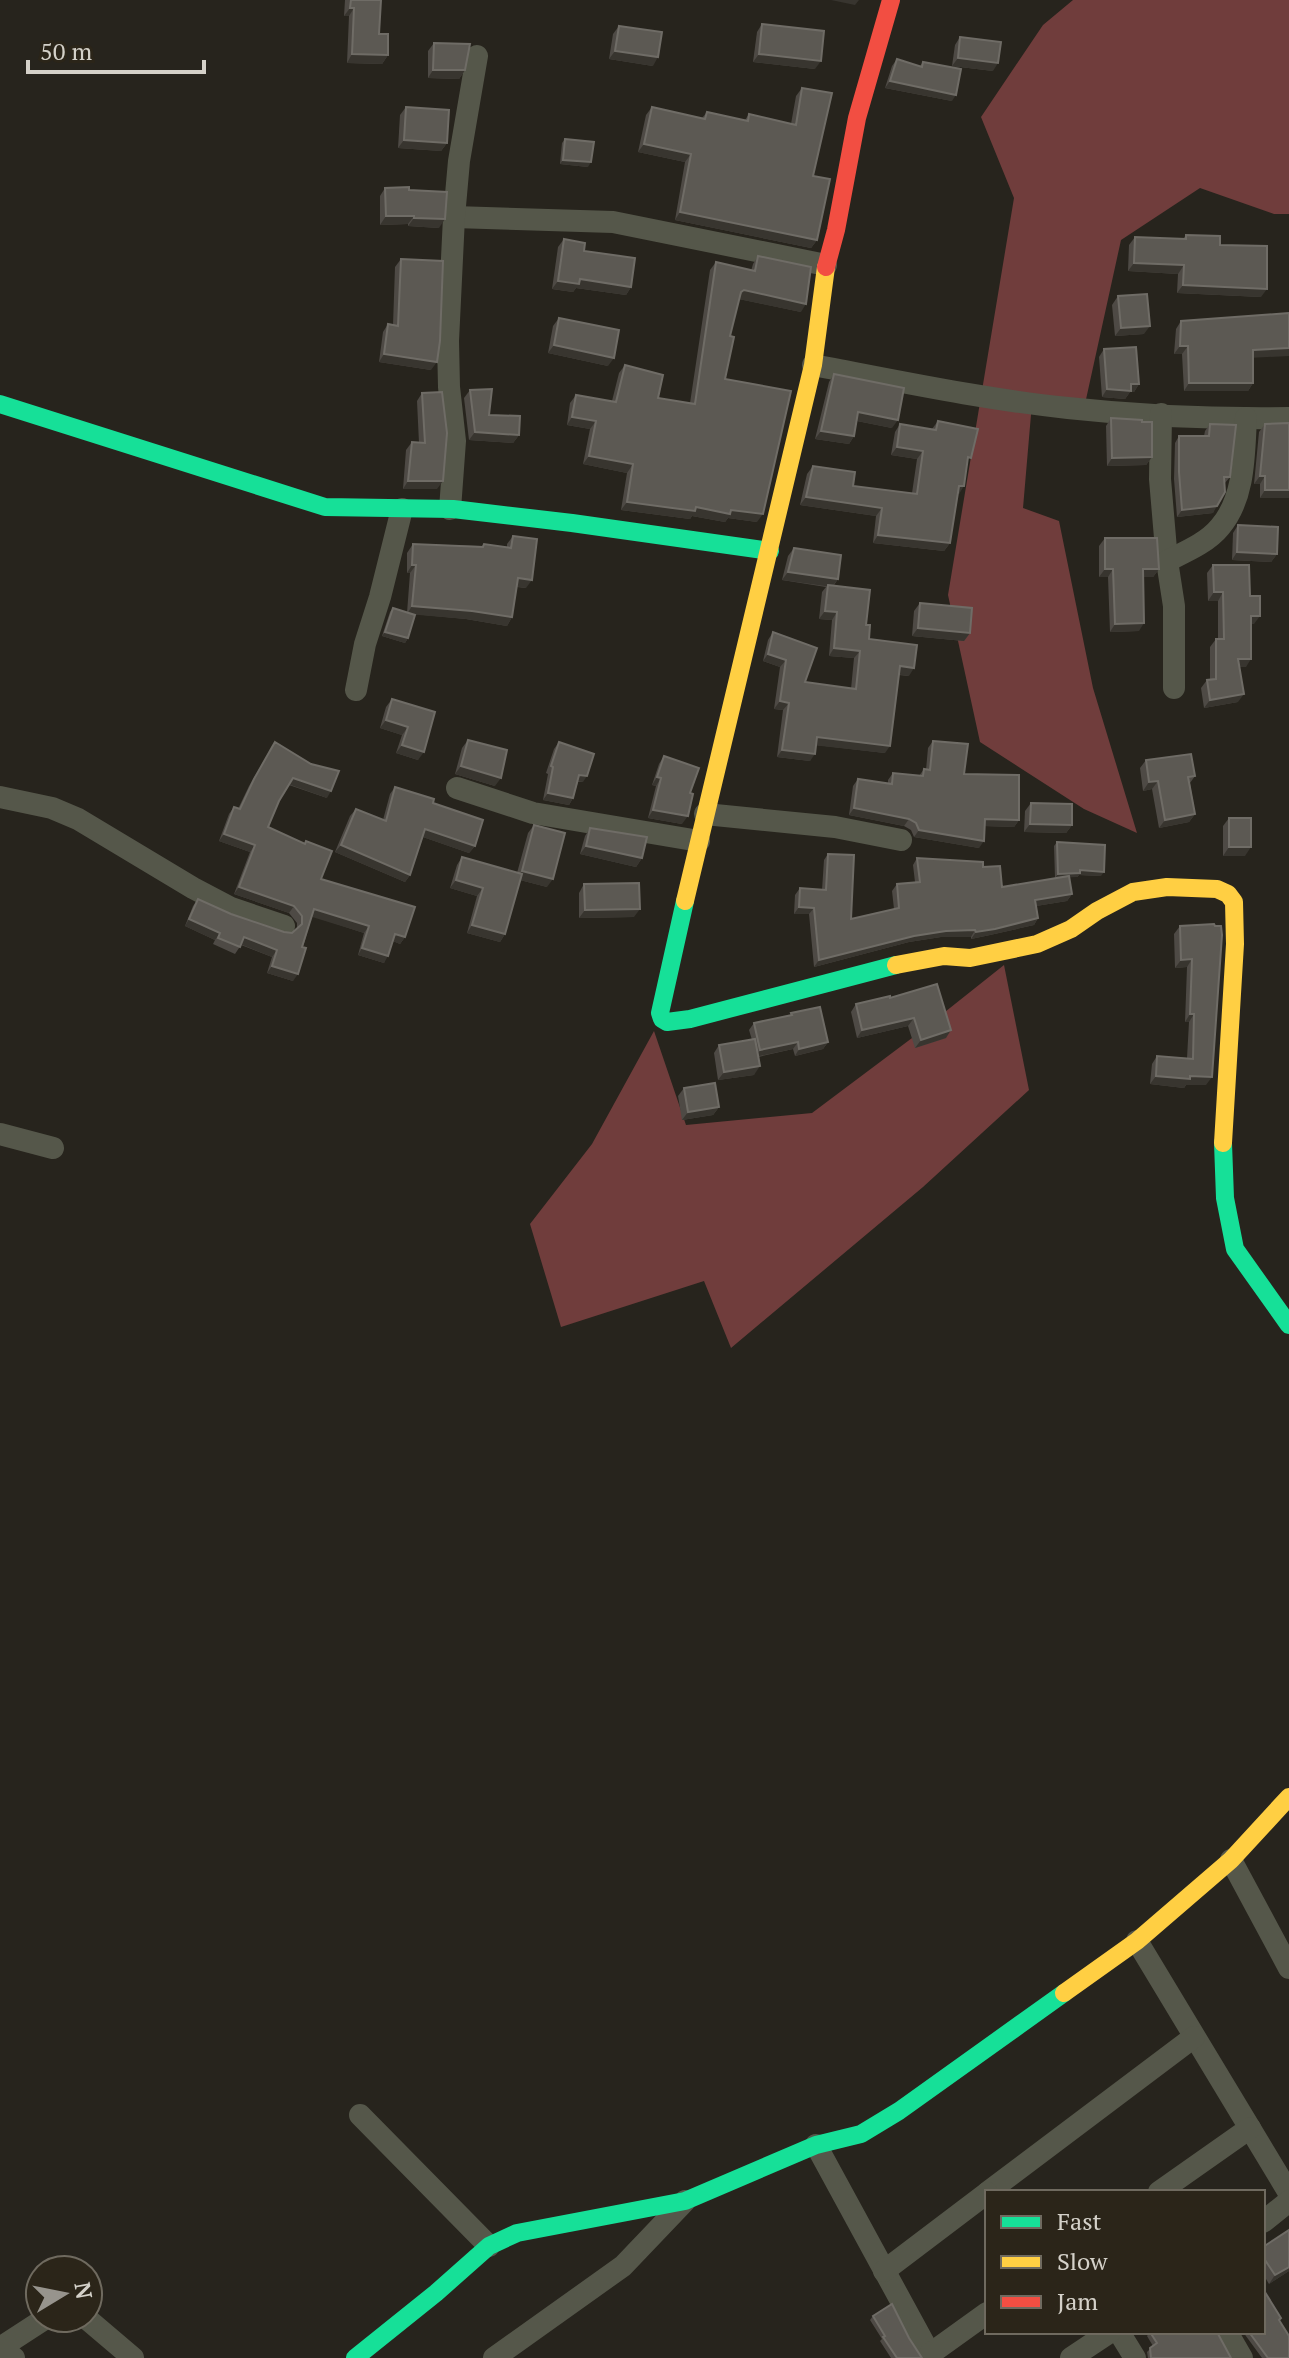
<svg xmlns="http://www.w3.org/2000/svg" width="1289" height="2358" viewBox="0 0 1289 2358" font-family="'PT Serif',serif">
  <rect width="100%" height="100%" fill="#27241d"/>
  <g fill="#703d3c">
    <path d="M 1073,0 L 1289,0 L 1289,214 L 1274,214 L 1200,188 L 1121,240 L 1085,404 L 1032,403 L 1023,508 L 1059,521 L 1093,688 L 1137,833 L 1084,809 L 980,742 L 948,595 L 1014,198 L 981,117 L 1043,25 Z"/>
    <path d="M 1004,965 L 1029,1090 L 923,1187 L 731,1348 L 704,1281 L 561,1327 L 530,1224 L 592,1144 L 654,1031 L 686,1125 L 812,1113 L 916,1035 Z"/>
  </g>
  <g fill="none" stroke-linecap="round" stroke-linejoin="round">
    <g stroke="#55574a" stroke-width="22">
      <path d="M 454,217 L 613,222 L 826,265"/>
      <path d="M 813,365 C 898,381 982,399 1068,408 C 1141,416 1216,419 1289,418"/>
      <path d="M 1161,414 L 1160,479 L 1167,561"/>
      <path d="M 450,509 L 455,441 L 449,387 L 448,341 L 454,217 L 459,161 L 477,56"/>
      <path d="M 1174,688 L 1174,606 L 1167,561 C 1185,552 1207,543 1220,527 C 1245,498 1244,454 1246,418"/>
      <path d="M 356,690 L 365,644 L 380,597 L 402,509"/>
      <path d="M 457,788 L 533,813 L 699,841"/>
      <path d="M 0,797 L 52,808 L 78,819 L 193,888 L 231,908 L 284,926"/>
      <path d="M 705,814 L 835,827 L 901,840"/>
      <path d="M 0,1134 L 53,1148"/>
      <path d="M 1231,1860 L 1289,1968"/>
      <path d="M 1137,1941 L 1289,2193"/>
      <path d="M 360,2115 L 489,2246"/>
      <path d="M 816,2145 L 932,2358"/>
      <path d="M 988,2192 L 1194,2037"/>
      <path d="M 1159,2192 L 1250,2128"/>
      <path d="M 1263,2222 L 1289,2201"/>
      <path d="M 884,2271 L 987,2193"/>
      <path d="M 86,2318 L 133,2358"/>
      <path d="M 1119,2332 L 1135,2358"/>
      <path d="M 1227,2332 L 1242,2358"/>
      <path d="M 930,2354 L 987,2313"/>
      <path d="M 14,2358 L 2,2350 L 6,2344 L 46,2318"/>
      <path d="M 494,2358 L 623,2266 L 685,2201"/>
      <path d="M 1071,2358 L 1110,2332"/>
    </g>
    <g stroke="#16e098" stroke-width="18">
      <path d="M 0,404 L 325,507 L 453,509 L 572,523 L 770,551"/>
      <path d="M 685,901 L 660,1013 L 662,1019 L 667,1022 L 690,1019 L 896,965"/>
      <path d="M 1223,1143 L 1225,1198 L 1235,1249 L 1289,1325"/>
      <path d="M 355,2358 L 436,2293 L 489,2246 L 517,2233 L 685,2201 L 816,2145 L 861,2134 L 899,2111 L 1064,1993"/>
    </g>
    <g stroke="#ffcf43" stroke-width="18">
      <path d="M 685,901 L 813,365 L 826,267"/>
      <path d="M 896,965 L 944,956 L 970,958 L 1037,944 L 1071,929 L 1097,911 L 1133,892 L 1167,887 L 1217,889 L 1228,894 L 1234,902 L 1235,944 L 1223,1143"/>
      <path d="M 1064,1993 L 1137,1941 L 1231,1860 L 1289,1797"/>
    </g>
    <path stroke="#f24e42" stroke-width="18" d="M 826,267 L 836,230 L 857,118 L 891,0"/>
  </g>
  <g fill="#4e4a45">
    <path d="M 345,0 L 381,0 L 379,34 L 388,55 L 382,64 L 347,63 L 349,16 L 344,16 Z"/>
    <path d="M 762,24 L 815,69 L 753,62 L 757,32 Z"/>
    <path d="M 619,26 L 653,66 L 609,59 L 613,34 Z"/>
    <path d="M 960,37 L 993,71 L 952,66 L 955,45 Z"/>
    <path d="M 434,43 L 465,70 L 459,79 L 428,78 L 428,51 Z"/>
    <path d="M 897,59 L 920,66 L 923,62 L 952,101 L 885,88 L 892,66 Z"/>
    <path d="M 802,88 L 813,176 L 817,240 L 811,248 L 675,220 L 685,162 L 638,152 L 646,115 L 652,107 L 702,118 L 707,112 L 745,120 L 749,114 L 791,124 L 796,96 Z"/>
    <path d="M 406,107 L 447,143 L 441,151 L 398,148 L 400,115 Z"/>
    <path d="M 565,139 L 588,167 L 560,164 L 562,143 Z"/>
    <path d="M 385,188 L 409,190 L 439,228 L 408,226 L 408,224 L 380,225 L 380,196 Z"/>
    <path d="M 1186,235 L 1261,297 L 1177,293 L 1178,274 L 1128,271 L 1129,245 L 1135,237 L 1183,239 Z"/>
    <path d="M 564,239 L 584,251 L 631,287 L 626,295 L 576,288 L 573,292 L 552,289 L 558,247 Z"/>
    <path d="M 758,256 L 801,312 L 739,299 L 730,336 L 725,379 L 757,522 L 728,518 L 725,522 L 692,516 L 690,519 L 621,510 L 627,473 L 583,464 L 590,429 L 567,425 L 570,403 L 576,395 L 612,401 L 619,373 L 625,365 L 658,398 L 690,403 L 710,270 L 716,262 L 751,271 L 753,264 Z"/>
    <path d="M 401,259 L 431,370 L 379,362 L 383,332 L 388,324 L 393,325 L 395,267 Z"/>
    <path d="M 1118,296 L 1144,334 L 1115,336 L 1112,305 Z"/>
    <path d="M 559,318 L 608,366 L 548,353 L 553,326 Z"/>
    <path d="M 1181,321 L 1253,357 L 1253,383 L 1248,391 L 1184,391 L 1182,354 L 1174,354 L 1176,329 Z"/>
    <path d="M 1104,349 L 1139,384 L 1134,392 L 1130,392 L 1125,399 L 1102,397 L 1099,357 Z"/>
    <path d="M 834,374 L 892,428 L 857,421 L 854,436 L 849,444 L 815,439 L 829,382 Z"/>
    <path d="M 470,390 L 489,415 L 519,435 L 513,443 L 469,440 L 464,398 Z"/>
    <path d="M 422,393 L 437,489 L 403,489 L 406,450 L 412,442 L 419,443 L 417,401 Z"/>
    <path d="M 1111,418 L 1152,457 L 1146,465 L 1107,466 L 1106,426 Z"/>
    <path d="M 938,421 L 967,464 L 959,494 L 957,494 L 950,543 L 944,551 L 873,543 L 876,516 L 800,505 L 807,474 L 813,466 L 853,486 L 912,493 L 917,459 L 891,455 L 895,432 L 900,424 L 932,429 Z"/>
    <path d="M 1289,423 L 1289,498 L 1260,498 L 1260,484 L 1254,484 L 1259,432 L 1265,424 Z"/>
    <path d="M 1210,424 L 1230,477 L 1224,484 L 1213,513 L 1177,517 L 1174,479 L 1175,443 L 1179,436 L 1204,436 L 1205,431 Z"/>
    <path d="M 1238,525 L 1277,554 L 1271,562 L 1232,560 L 1233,533 Z"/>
    <path d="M 513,536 L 526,588 L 517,587 L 512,617 L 507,626 L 466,619 L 413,614 L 408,638 L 405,643 L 382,636 L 390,612 L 393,608 L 407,613 L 410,573 L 407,573 L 407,553 L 413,544 L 482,546 L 484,544 L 507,547 L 507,544 Z"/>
    <path d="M 1105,538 L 1159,569 L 1153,577 L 1144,577 L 1139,631 L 1110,632 L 1108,577 L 1099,577 L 1099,546 Z"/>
    <path d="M 794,548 L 838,579 L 834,585 L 866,625 L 869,639 L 909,676 L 899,675 L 885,753 L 816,745 L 810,761 L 777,757 L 783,710 L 774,709 L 780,667 L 763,661 L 768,640 L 773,632 L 805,682 L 851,689 L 854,658 L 829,656 L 832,620 L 819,619 L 822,592 L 826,587 L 782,580 L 788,556 Z"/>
    <path d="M 1213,565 L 1250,596 L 1254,624 L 1251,624 L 1246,667 L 1239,667 L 1238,702 L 1204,708 L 1201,688 L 1207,680 L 1210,680 L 1210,647 L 1216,639 L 1218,639 L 1218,601 L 1208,601 L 1207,573 Z"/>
    <path d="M 920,603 L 970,633 L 964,641 L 912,636 L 914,611 Z"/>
    <path d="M 392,699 L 435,712 L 418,760 L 396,753 L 402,735 L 380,728 L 386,707 Z"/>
    <path d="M 468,740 L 495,786 L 455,774 L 462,748 Z"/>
    <path d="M 933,741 L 964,774 L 1019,820 L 1014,827 L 985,826 L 979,848 L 914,837 L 911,830 L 904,826 L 849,815 L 853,786 L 858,779 L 888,784 L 888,780 L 893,773 L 919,776 L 924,769 L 926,770 L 928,748 Z"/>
    <path d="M 275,742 L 327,798 L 289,785 L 279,801 L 268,827 L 304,844 L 306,841 L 321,879 L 405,937 L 400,944 L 393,941 L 384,963 L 358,955 L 364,933 L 312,916 L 293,981 L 267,973 L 272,957 L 241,945 L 235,954 L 213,944 L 215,940 L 185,926 L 193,906 L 198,899 L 231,914 L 284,932 L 292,933 L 297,928 L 297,923 L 289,913 L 234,894 L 250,852 L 219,841 L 229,814 L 234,807 L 238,809 L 249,786 Z"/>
    <path d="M 559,742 L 583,782 L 578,782 L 573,798 L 569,805 L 543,800 L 548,774 L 546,773 L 554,749 Z"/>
    <path d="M 664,756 L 682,824 L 648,818 L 656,786 L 652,785 L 659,764 Z"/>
    <path d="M 1146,760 L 1195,776 L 1190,783 L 1195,814 L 1189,822 L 1159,828 L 1152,789 L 1143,791 L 1140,768 Z"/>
    <path d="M 395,787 L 433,803 L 475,846 L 469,853 L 423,837 L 410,875 L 405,882 L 335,852 L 350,816 L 356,809 L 383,820 L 390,794 Z"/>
    <path d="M 1031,803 L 1072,825 L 1066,833 L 1024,832 L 1025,811 Z"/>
    <path d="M 1229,818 L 1245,856 L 1223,856 L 1223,826 Z"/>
    <path d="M 534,825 L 547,887 L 520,880 L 505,934 L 500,942 L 467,933 L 477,896 L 450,888 L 457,865 L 462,857 L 517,873 L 528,833 Z"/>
    <path d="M 590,828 L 642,858 L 636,867 L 580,854 L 585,836 Z"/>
    <path d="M 1057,842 L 1101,876 L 1079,875 L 1077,877 L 1069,877 L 1072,894 L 1067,901 L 1036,906 L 1038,918 L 1034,925 L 990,935 L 971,939 L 971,937 L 941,937 L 909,942 L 814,967 L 809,914 L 794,914 L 795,895 L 800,888 L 822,890 L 824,860 L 828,854 L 851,919 L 894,909 L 892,891 L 897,884 L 915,882 L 913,865 L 917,858 L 983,867 L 1002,887 L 1055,878 L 1054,846 Z"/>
    <path d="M 584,884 L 634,917 L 579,918 L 579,893 Z"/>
    <path d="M 1214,924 L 1206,1085 L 1186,1085 L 1184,1088 L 1150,1084 L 1152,1064 L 1157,1056 L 1187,1058 L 1189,1022 L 1185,1022 L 1187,967 L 1175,968 L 1174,934 L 1180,926 Z"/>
    <path d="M 890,998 L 946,1038 L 915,1048 L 908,1026 L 857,1038 L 851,1012 L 856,1004 Z"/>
    <path d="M 791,1013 L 828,1042 L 823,1049 L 795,1056 L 793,1049 L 758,1057 L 754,1075 L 718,1080 L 714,1053 L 719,1045 L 752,1040 L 749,1030 L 754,1023 L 789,1016 Z"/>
    <path d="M 684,1088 L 719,1107 L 713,1115 L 682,1120 L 678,1096 Z"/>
    <path d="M 1263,2247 L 1289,2271 L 1269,2284 L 1263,2274 Z"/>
    <path d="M 873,2316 L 909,2338 L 922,2358 L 891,2358 L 880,2341 L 882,2339 L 870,2320 Z"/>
    <path d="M 1280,2321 L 1289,2358 L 1262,2358 L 1243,2332 L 1263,2332 Z"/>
    <path d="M 1150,2332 L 1231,2358 L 1148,2358 L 1147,2352 L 1153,2346 L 1147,2336 Z"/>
  </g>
  <g fill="#38352f">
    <path d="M 831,0 L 859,0 L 855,5 Z"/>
    <path d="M 350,8 L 354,8 L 349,16 L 344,16 Z"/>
    <path d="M 615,51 L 658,57 L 653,66 L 609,59 Z"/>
    <path d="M 352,54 L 388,55 L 382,64 L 347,63 Z"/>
    <path d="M 759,54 L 821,61 L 815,69 L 753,62 Z"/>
    <path d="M 958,58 L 998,63 L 993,71 L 952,66 Z"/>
    <path d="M 433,70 L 465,70 L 459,79 L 428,78 Z"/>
    <path d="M 890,81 L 956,95 L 952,101 L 885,88 Z"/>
    <path d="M 404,140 L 447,143 L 441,151 L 398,148 Z"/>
    <path d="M 644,144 L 691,154 L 685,162 L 638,152 Z"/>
    <path d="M 563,160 L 591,162 L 588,167 L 560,164 Z"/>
    <path d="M 680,212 L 817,240 L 811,248 L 675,220 Z"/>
    <path d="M 386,216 L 414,216 L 408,224 L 380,225 Z"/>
    <path d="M 414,218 L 445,219 L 439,228 L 408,226 Z"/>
    <path d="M 1134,263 L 1184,265 L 1178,274 L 1128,271 Z"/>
    <path d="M 580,279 L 631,287 L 626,295 L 576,288 L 573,292 L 552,289 L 558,281 Z"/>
    <path d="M 1183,285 L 1267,289 L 1261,297 L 1177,293 Z"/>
    <path d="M 744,290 L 806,304 L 801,312 L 738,299 Z"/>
    <path d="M 1150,326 L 1144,334 L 1115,336 L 1121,328 Z"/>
    <path d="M 554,345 L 614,358 L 608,366 L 548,353 Z"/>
    <path d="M 1180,346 L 1188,346 L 1182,354 L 1174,354 Z"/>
    <path d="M 1289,348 L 1289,356 L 1248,358 L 1253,350 Z"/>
    <path d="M 384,354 L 437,362 L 431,370 L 379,362 Z"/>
    <path d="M 1189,383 L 1253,383 L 1248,391 L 1184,391 Z"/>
    <path d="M 1131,384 L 1139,384 L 1134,392 L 1130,392 L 1125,399 L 1102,397 L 1107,389 Z"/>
    <path d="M 858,412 L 898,420 L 892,428 L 852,420 Z"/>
    <path d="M 572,417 L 596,421 L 590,429 L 567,425 Z"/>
    <path d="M 821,431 L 854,436 L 849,444 L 815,439 Z"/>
    <path d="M 475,432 L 519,435 L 513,443 L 469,440 Z"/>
    <path d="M 897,447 L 923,451 L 917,459 L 891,455 Z"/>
    <path d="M 589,456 L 633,464 L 627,473 L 583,464 Z"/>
    <path d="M 1152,457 L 1146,465 L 1107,466 L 1112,458 Z"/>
    <path d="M 1260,476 L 1265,476 L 1260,484 L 1254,484 Z"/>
    <path d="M 408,481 L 443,481 L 437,489 L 403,489 Z"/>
    <path d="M 959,486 L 964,486 L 959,494 L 953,494 Z"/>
    <path d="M 1265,490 L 1289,490 L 1289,498 L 1260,498 Z"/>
    <path d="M 806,497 L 882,508 L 876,516 L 800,505 Z"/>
    <path d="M 627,502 L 731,510 L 763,514 L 757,522 L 728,518 L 725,522 L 692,516 L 690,519 L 621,510 Z"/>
    <path d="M 1217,506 L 1213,513 L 1177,517 L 1182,510 Z"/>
    <path d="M 878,535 L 950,543 L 944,551 L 873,543 Z"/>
    <path d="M 1237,552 L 1277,554 L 1271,562 L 1232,560 Z"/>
    <path d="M 412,565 L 416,565 L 410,573 L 407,573 Z"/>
    <path d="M 1105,569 L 1113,569 L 1108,577 L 1099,577 Z"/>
    <path d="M 1143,569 L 1159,569 L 1153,577 L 1138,577 Z"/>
    <path d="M 788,572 L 838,579 L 832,587 L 782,580 Z"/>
    <path d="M 518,578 L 532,580 L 526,588 L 513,586 Z"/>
    <path d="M 1214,592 L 1223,592 L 1218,601 L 1208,601 Z"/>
    <path d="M 412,606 L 472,611 L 512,617 L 507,626 L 466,619 L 407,614 Z"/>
    <path d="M 825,611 L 837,612 L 832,620 L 819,619 Z"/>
    <path d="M 1251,616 L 1260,616 L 1254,624 L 1245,624 Z"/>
    <path d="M 1144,623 L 1139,631 L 1110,632 L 1115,624 Z"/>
    <path d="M 918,628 L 970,633 L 964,641 L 912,636 Z"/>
    <path d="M 385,632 L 408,638 L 405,643 L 382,636 Z"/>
    <path d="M 834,648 L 860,651 L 854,658 L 829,656 Z"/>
    <path d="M 768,654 L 786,660 L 780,667 L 763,661 Z"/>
    <path d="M 1238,659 L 1251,659 L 1246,667 L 1232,667 Z"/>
    <path d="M 900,666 L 914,668 L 909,676 L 895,674 Z"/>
    <path d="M 1244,694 L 1238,702 L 1204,708 L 1210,700 Z"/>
    <path d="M 780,701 L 789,703 L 783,710 L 774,709 Z"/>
    <path d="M 386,720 L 408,727 L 402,735 L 380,728 Z"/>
    <path d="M 817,737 L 890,746 L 885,753 L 812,745 Z"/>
    <path d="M 402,745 L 424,752 L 418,760 L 396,753 Z"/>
    <path d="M 782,750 L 815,754 L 810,761 L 777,757 Z"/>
    <path d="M 461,766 L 501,778 L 495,786 L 455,774 Z"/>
    <path d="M 579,775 L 587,776 L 583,782 L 575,781 Z"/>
    <path d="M 657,777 L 661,778 L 656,786 L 652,785 Z"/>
    <path d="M 293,778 L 331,791 L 327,798 L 288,784 Z"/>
    <path d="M 1158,781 L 1152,789 L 1143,791 L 1149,782 Z"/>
    <path d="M 548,793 L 573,798 L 569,805 L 543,800 Z"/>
    <path d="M 854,808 L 909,819 L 904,826 L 849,815 Z"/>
    <path d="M 653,810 L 688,816 L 682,824 L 648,818 Z"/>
    <path d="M 1195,814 L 1189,822 L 1159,828 L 1165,820 Z"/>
    <path d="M 985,819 L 1019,820 L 1014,827 L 980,826 Z"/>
    <path d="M 1030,824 L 1072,825 L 1066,833 L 1024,832 Z"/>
    <path d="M 425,829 L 475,846 L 469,853 L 420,836 Z"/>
    <path d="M 919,830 L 984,841 L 979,848 L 914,837 Z"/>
    <path d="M 224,834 L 255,845 L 250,852 L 219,841 Z"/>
    <path d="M 341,845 L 410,875 L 405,882 L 335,852 Z"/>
    <path d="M 586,846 L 642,858 L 636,867 L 580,854 Z"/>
    <path d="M 1229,847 L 1251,847 L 1245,856 L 1223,856 Z"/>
    <path d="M 1080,870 L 1104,872 L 1101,876 L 1079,875 L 1077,877 L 1055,878 L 1058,874 Z"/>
    <path d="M 522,871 L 553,879 L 547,887 L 516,879 Z"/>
    <path d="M 456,880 L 483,888 L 477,896 L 450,888 Z"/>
    <path d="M 239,887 L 294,906 L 289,913 L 234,894 Z"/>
    <path d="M 1072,894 L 1067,901 L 1030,907 L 1035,900 Z"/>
    <path d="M 799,907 L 814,908 L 809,914 L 794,914 Z"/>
    <path d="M 314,909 L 369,926 L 364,933 L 309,916 Z"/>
    <path d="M 640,909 L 634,917 L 579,918 L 585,910 Z"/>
    <path d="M 1038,918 L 1034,925 L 990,935 L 971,939 L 976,932 Z"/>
    <path d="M 189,919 L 220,933 L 215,940 L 185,926 Z"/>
    <path d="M 472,925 L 505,934 L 500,942 L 467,933 Z"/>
    <path d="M 975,930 L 971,937 L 941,937 L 909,942 L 814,967 L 819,960 L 914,936 L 946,931 Z"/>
    <path d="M 395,934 L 405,937 L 400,944 L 390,940 Z"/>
    <path d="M 244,937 L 277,950 L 272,957 L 240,944 Z"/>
    <path d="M 362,948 L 388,956 L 384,963 L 358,955 Z"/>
    <path d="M 1192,959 L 1187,967 L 1175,968 L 1181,960 Z"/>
    <path d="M 272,966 L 298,974 L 293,981 L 267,973 Z"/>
    <path d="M 1190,1014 L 1194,1014 L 1189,1022 L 1185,1022 Z"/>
    <path d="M 914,1018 L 908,1026 L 857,1038 L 862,1030 Z"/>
    <path d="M 951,1030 L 946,1038 L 915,1048 L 921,1040 Z"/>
    <path d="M 798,1042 L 793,1049 L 755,1057 L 760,1050 Z"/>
    <path d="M 828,1042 L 823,1049 L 795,1056 L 799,1049 Z"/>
    <path d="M 760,1066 L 754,1075 L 718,1080 L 724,1072 Z"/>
    <path d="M 1156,1076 L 1190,1076 L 1212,1077 L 1206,1085 L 1186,1085 L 1184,1088 L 1150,1084 Z"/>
    <path d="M 719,1107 L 713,1115 L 682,1120 L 688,1112 Z"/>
    <path d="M 1289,2267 L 1289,2271 L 1269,2284 L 1275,2275 Z"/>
  </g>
  <g fill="#5c5953" stroke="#6f6c66" stroke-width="2">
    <path d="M 351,0 L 381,0 L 379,34 L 388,34 L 388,55 L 352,54 L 354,8 L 350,8 Z"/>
    <path d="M 762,24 L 824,31 L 821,61 L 759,54 Z"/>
    <path d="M 619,26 L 662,32 L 658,57 L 615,51 Z"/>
    <path d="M 960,37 L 1001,42 L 998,63 L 958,58 Z"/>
    <path d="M 434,43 L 470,44 L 465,70 L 433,70 Z"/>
    <path d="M 897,59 L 922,67 L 923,62 L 961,69 L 956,95 L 890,81 Z"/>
    <path d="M 802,88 L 832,93 L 813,176 L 830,179 L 817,240 L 680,212 L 691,154 L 644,144 L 652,107 L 705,119 L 707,112 L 748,121 L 749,114 L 796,125 Z"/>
    <path d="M 406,107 L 449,110 L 447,143 L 404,140 Z"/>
    <path d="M 565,139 L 594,142 L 591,162 L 563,160 Z"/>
    <path d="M 409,187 L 409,190 L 447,192 L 445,219 L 414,218 L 414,216 L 386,216 L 385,188 Z"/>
    <path d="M 1186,235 L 1220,236 L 1220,245 L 1267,246 L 1267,289 L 1183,285 L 1184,265 L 1134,263 L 1135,237 L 1186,239 Z"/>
    <path d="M 564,239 L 585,243 L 584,251 L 635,258 L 631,287 L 580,279 L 579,284 L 558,281 Z"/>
    <path d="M 758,256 L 811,267 L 806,304 L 744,290 L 741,292 L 730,336 L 734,337 L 725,379 L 791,391 L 763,514 L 731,510 L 730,514 L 696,507 L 695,511 L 627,502 L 633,464 L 589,456 L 596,421 L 572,417 L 576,395 L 616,402 L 625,365 L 663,375 L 658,398 L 695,404 L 716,262 L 755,271 Z"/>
    <path d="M 401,259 L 443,261 L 440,341 L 437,362 L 384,354 L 388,324 L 398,326 Z"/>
    <path d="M 1147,294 L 1150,326 L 1121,328 L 1118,296 Z"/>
    <path d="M 1289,313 L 1289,348 L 1253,350 L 1253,383 L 1189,383 L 1188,346 L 1180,346 L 1181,321 Z"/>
    <path d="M 559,318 L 619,330 L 614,358 L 554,345 Z"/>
    <path d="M 1136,347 L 1139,384 L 1131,384 L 1131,391 L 1107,389 L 1104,349 Z"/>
    <path d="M 834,374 L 904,388 L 898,420 L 858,412 L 854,436 L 821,431 Z"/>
    <path d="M 492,389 L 489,415 L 520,416 L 519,435 L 475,432 L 470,390 Z"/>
    <path d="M 442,392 L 447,433 L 443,481 L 408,481 L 412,442 L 425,443 L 422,393 Z"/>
    <path d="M 1111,418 L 1142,420 L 1142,422 L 1152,422 L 1152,457 L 1112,458 Z"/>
    <path d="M 938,421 L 978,429 L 971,458 L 968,457 L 964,486 L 959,486 L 950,543 L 878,535 L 882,508 L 806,497 L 813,466 L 855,472 L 853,486 L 917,494 L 923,451 L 897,447 L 900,424 L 936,430 Z"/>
    <path d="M 1289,423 L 1289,490 L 1265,490 L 1265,476 L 1260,476 L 1265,424 Z"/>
    <path d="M 1210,424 L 1236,425 L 1230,477 L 1224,477 L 1225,492 L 1217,506 L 1182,510 L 1179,472 L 1179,436 L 1209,436 Z"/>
    <path d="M 1238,525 L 1278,527 L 1277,554 L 1237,552 Z"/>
    <path d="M 513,536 L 537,539 L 532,580 L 518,578 L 512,617 L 472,611 L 412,606 L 416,565 L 412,565 L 413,544 L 483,547 L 484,544 L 511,548 Z"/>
    <path d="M 1105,538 L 1157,538 L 1159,569 L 1143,569 L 1144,623 L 1115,624 L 1113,569 L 1105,569 Z"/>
    <path d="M 794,548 L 841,555 L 838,579 L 788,572 Z"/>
    <path d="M 1213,565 L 1249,565 L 1250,596 L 1260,596 L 1260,616 L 1251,616 L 1251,659 L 1238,659 L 1244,694 L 1210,700 L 1207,680 L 1216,679 L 1216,639 L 1224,639 L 1223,592 L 1214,592 Z"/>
    <path d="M 828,585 L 870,590 L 866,625 L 870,625 L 869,639 L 917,645 L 914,668 L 900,666 L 890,746 L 817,737 L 815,754 L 782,750 L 789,703 L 780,701 L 786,660 L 768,654 L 773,632 L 817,648 L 805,682 L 856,689 L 860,651 L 834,648 L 837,612 L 825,611 Z"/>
    <path d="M 920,603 L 972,608 L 970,633 L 918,628 Z"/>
    <path d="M 393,608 L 415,615 L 408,638 L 385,632 Z"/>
    <path d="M 392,699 L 435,712 L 424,752 L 402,745 L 408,727 L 386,720 Z"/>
    <path d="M 468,740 L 507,750 L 501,778 L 461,766 Z"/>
    <path d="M 933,741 L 968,744 L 964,774 L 1019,775 L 1019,820 L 985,819 L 984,841 L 919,830 L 916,823 L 909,819 L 854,808 L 858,779 L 892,784 L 893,773 L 923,776 L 924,769 L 930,770 Z"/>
    <path d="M 275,742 L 311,764 L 339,771 L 331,791 L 293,778 L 279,801 L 268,827 L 305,844 L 306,841 L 332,851 L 321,879 L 415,907 L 405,937 L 395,934 L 388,956 L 362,948 L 369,926 L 314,909 L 302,947 L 306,948 L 298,974 L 272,966 L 277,950 L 244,937 L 240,947 L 218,938 L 220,933 L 189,919 L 198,899 L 231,914 L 284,932 L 292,933 L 302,924 L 302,916 L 294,906 L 239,887 L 255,845 L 224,834 L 234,807 L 240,809 L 254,779 Z"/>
    <path d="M 559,742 L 594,754 L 587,776 L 579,775 L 573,798 L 548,793 L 553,767 L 551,766 Z"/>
    <path d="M 1191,754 L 1195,776 L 1188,777 L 1195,814 L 1165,820 L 1158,781 L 1149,782 L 1146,760 Z"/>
    <path d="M 664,756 L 699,768 L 690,793 L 693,794 L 688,816 L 653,810 L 661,778 L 657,777 Z"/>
    <path d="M 395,787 L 434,799 L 433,803 L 483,820 L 475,846 L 425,829 L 410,875 L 341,845 L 356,809 L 386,821 Z"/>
    <path d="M 1031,803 L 1072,804 L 1072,825 L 1030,824 Z"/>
    <rect x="1229" y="818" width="22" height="29"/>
    <path d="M 534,825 L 565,833 L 553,879 L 522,871 Z"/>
    <path d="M 590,828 L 647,837 L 642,858 L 586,846 Z"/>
    <path d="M 1057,842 L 1105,845 L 1104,872 L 1080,870 L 1080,873 L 1058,874 Z"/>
    <path d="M 828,854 L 854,855 L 851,919 L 899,908 L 897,884 L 920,882 L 917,858 L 983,862 L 983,867 L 1000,866 L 1002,887 L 1069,876 L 1072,894 L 1035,900 L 1038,918 L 995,929 L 976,932 L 975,930 L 946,931 L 914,936 L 819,960 L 814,908 L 799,907 L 800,888 L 826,890 Z"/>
    <path d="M 462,857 L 522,874 L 505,934 L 472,925 L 483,888 L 456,880 Z"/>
    <path d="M 639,883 L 640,909 L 585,910 L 584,884 Z"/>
    <path d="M 1214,924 L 1215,926 L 1221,926 L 1222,935 L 1212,1077 L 1190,1076 L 1190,1079 L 1156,1076 L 1157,1056 L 1193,1059 L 1194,1014 L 1190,1014 L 1192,959 L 1181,960 L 1180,926 Z"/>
    <path d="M 937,984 L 951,1030 L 921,1040 L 914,1018 L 862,1030 L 856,1004 L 890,996 L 890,998 Z"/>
    <path d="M 820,1007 L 828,1042 L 799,1049 L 798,1042 L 760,1050 L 754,1023 L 792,1015 L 791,1013 Z"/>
    <path d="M 755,1039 L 760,1066 L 724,1072 L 719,1045 Z"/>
    <path d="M 715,1083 L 719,1107 L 688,1112 L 684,1088 Z"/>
    <path d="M 1289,2230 L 1289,2267 L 1275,2275 L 1263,2257 L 1263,2247 Z"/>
    <path d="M 1263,2289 L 1281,2318 L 1279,2320 L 1289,2336 L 1289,2358 L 1268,2358 L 1249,2332 L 1263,2332 Z"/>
    <path d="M 892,2304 L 909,2338 L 922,2358 L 897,2358 L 883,2337 L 885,2336 L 873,2316 Z"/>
    <path d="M 1150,2332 L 1217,2332 L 1231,2358 L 1151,2358 L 1150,2348 L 1157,2343 Z"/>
  </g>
  <rect x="985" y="2190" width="280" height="144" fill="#2b2519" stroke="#6f6a5f" stroke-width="2"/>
  <rect x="1001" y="2216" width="40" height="12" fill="#16e098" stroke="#6f6a5f" stroke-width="2"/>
  <text x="1057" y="2230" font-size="24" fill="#d4d1c9">Fast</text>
  <rect x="1001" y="2256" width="40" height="12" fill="#ffcf43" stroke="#6f6a5f" stroke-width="2"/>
  <text x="1057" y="2270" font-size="24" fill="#d4d1c9">Slow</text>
  <rect x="1001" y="2296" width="40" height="12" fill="#f24e42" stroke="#6f6a5f" stroke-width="2"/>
  <text x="1057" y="2310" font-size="24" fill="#d4d1c9">Jam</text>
  <g transform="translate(64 2294) rotate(80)"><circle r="38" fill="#2b2519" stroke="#6f6a5f" stroke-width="2"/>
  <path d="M0-6L14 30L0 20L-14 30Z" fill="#97948d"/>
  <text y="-12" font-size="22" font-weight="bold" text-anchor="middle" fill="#d4d1c9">N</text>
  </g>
  <path d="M28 60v12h176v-12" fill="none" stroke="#d4d1c9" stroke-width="4"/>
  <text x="40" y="60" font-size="24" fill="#d4d1c9" stroke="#2b2519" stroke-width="6" paint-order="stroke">50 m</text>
</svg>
